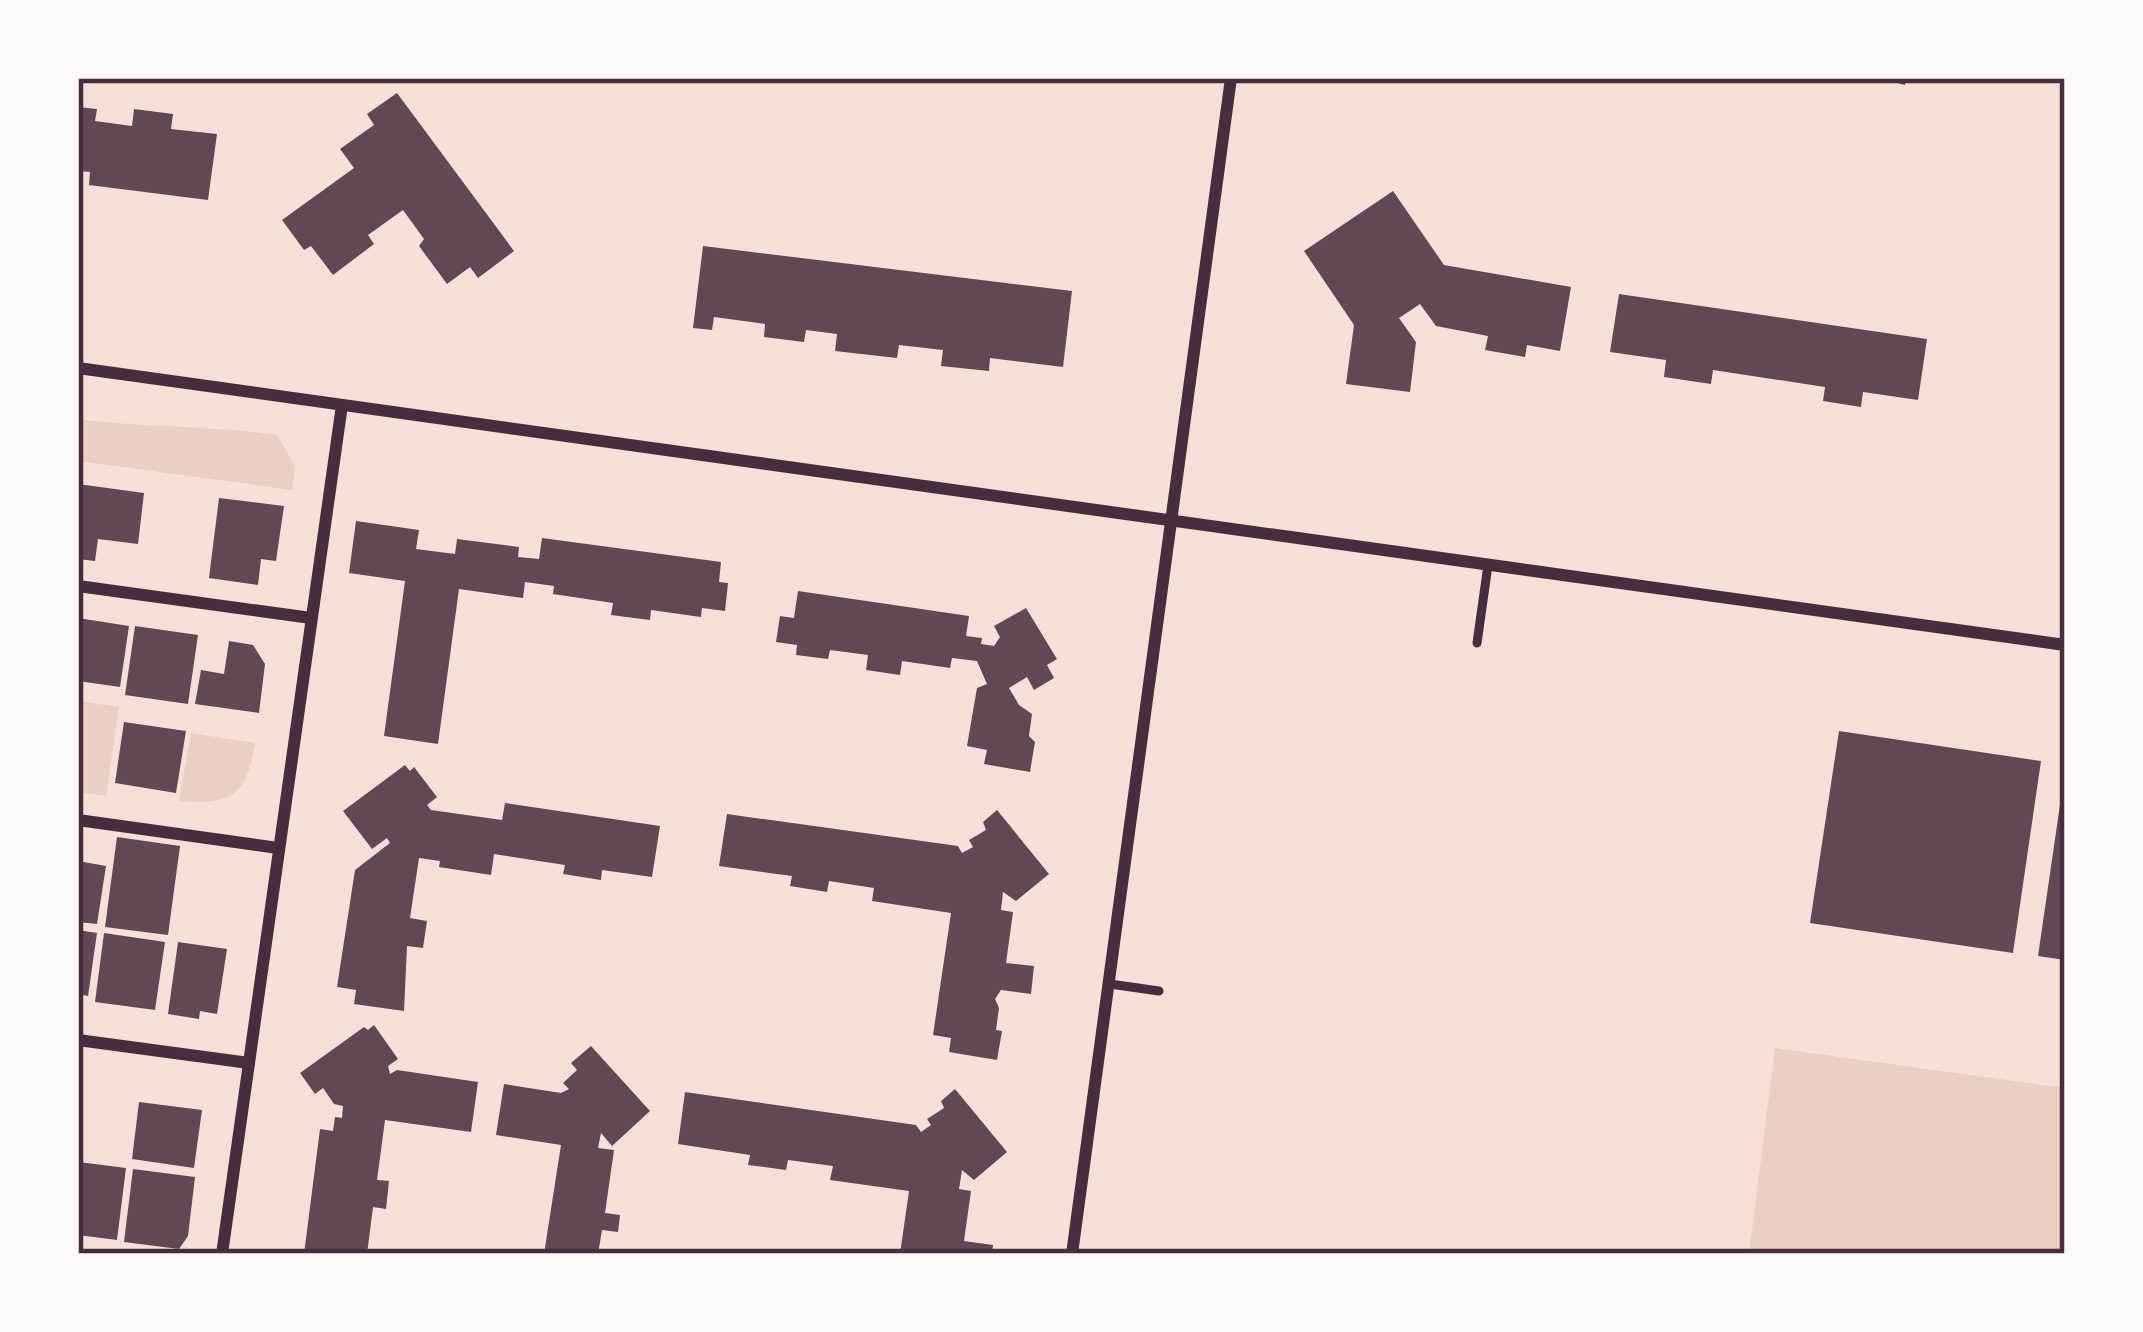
<svg xmlns="http://www.w3.org/2000/svg" width="2143" height="1332" viewBox="0 0 2143 1332" font-family="'Work Sans',sans-serif">
  <rect width="100%" height="100%" fill="#f7e1d7"/>
  <g fill="#ebcfc5">
    <path d="M 78,419 C 144,428 211,425 277,435 L 295,466 L 292,490 L 78,461 Z"/>
    <path d="M 78,701 L 119,707 L 106,796 L 78,792 Z"/>
    <path d="M 191,733 L 255,743 C 247,795 232,805 179,801 Z"/>
    <path d="M 1775,1048 L 2065,1088 L 2065,1254 L 1749,1254 Z"/>
  </g>
  <g fill="#644757">
    <path d="M 1877,78 L 1906,78 L 1905,85 Z"/>
    <path d="M 397,93 L 514,251 L 478,278 L 470,267 L 447,284 L 419,246 L 424,239 L 403,210 L 368,235 L 374,244 L 333,275 L 311,246 L 304,250 L 282,220 L 354,168 L 340,149 L 374,125 L 367,114 Z"/>
    <path d="M 78,107 L 97,109 L 95,121 L 132,126 L 134,109 L 173,114 L 171,129 L 217,134 L 208,200 L 89,185 L 90,172 L 78,171 Z"/>
    <path d="M 1393,191 L 1444,265 L 1571,287 L 1560,351 L 1527,345 L 1525,357 L 1485,350 L 1488,336 L 1436,326 L 1420,304 L 1399,318 L 1416,342 L 1410,392 L 1346,384 L 1354,325 L 1304,251 Z"/>
    <path d="M 703,246 L 1072,291 L 1063,367 L 990,358 L 989,371 L 941,366 L 943,350 L 899,345 L 897,358 L 835,351 L 837,334 L 806,330 L 804,342 L 764,337 L 765,324 L 714,317 L 712,330 L 693,328 Z"/>
    <path d="M 1619,294 L 1927,339 L 1918,400 L 1863,392 L 1861,407 L 1823,401 L 1825,387 L 1713,370 L 1711,384 L 1664,377 L 1666,360 L 1610,352 Z"/>
    <path d="M 78,484 L 144,493 L 138,544 L 98,539 L 95,561 L 78,559 Z"/>
    <path d="M 219,498 L 284,506 L 276,561 L 261,559 L 258,585 L 209,578 Z"/>
    <path d="M 356,521 L 419,530 L 416,549 L 455,554 L 457,539 L 519,547 L 518,557 L 539,559 L 542,538 L 721,562 L 719,582 L 728,583 L 725,611 L 702,608 L 701,617 L 651,610 L 650,620 L 611,615 L 613,603 L 553,594 L 554,586 L 525,582 L 523,598 L 459,589 L 438,744 L 384,736 L 405,581 L 349,573 Z"/>
    <path d="M 798,591 L 969,616 L 966,636 L 982,638 L 981,644 L 994,646 L 1000,637 L 994,626 L 1026,608 L 1057,659 L 1047,665 L 1054,678 L 1034,690 L 1027,677 L 1009,688 L 1019,705 L 1032,714 L 1029,736 L 1035,742 L 1030,772 L 984,764 L 987,750 L 967,746 L 977,688 L 987,684 L 977,661 L 952,658 L 950,668 L 902,661 L 900,675 L 866,670 L 868,655 L 830,650 L 828,659 L 796,655 L 797,645 L 776,642 L 780,616 L 794,618 Z"/>
    <path d="M 78,618 L 129,626 L 120,687 L 78,681 Z"/>
    <path d="M 135,626 L 198,635 L 188,704 L 125,695 Z"/>
    <path d="M 229,641 L 253,645 L 265,664 L 259,713 L 195,704 L 201,670 L 224,674 Z"/>
    <path d="M 124,722 L 186,731 L 176,793 L 115,783 Z"/>
    <path d="M 1839,731 L 2041,761 L 2013,953 L 1810,923 Z"/>
    <path d="M 405,765 L 410,771 L 414,767 L 437,797 L 427,805 L 431,810 L 502,820 L 505,803 L 660,826 L 652,877 L 602,870 L 601,880 L 563,874 L 565,865 L 494,854 L 491,875 L 439,867 L 440,861 L 419,858 L 410,918 L 427,921 L 423,948 L 407,946 L 404,1011 L 354,1004 L 356,990 L 337,987 L 355,870 L 390,843 L 387,838 L 372,849 L 343,811 Z"/>
    <path d="M 2062,791 L 2065,791 L 2065,960 L 2038,956 Z"/>
    <path d="M 997,810 L 1049,874 L 1016,901 L 1003,892 L 1001,910 L 1013,912 L 1006,963 L 1034,966 L 1031,994 L 1001,990 L 995,999 L 999,1008 L 996,1030 L 1002,1031 L 997,1060 L 949,1052 L 951,1038 L 933,1035 L 951,913 L 872,901 L 874,888 L 829,881 L 827,892 L 790,886 L 792,876 L 719,866 L 727,814 L 958,846 L 962,853 L 973,847 L 969,840 L 986,830 L 983,822 Z"/>
    <path d="M 117,837 L 180,846 L 168,935 L 105,927 Z"/>
    <path d="M 78,861 L 106,866 L 97,924 L 78,922 Z"/>
    <path d="M 78,930 L 97,933 L 88,996 L 78,994 Z"/>
    <path d="M 104,933 L 165,942 L 155,1010 L 95,1002 Z"/>
    <path d="M 178,942 L 227,949 L 217,1014 L 200,1011 L 199,1019 L 168,1014 Z"/>
    <path d="M 374,1025 L 398,1059 L 388,1066 L 390,1074 L 397,1070 L 478,1082 L 471,1132 L 385,1120 L 377,1180 L 389,1181 L 386,1209 L 373,1207 L 367,1254 L 304,1254 L 320,1129 L 333,1131 L 335,1117 L 342,1118 L 343,1106 L 334,1104 L 323,1088 L 315,1094 L 300,1073 L 364,1027 L 368,1030 Z"/>
    <path d="M 591,1046 L 650,1111 L 612,1146 L 601,1133 L 598,1148 L 614,1150 L 605,1213 L 620,1215 L 618,1232 L 602,1230 L 598,1254 L 544,1254 L 561,1145 L 496,1135 L 504,1084 L 561,1093 L 569,1089 L 563,1083 L 577,1070 L 571,1063 Z"/>
    <path d="M 955,1089 L 1007,1152 L 974,1180 L 962,1170 L 959,1189 L 971,1191 L 964,1241 L 993,1245 L 992,1254 L 900,1254 L 909,1191 L 830,1180 L 833,1166 L 788,1160 L 786,1170 L 748,1165 L 750,1155 L 678,1144 L 685,1092 L 916,1125 L 921,1132 L 931,1125 L 927,1119 L 944,1108 L 941,1101 Z"/>
    <path d="M 139,1102 L 202,1110 L 194,1168 L 132,1159 Z"/>
    <path d="M 79,1162 L 126,1168 L 117,1240 L 78,1235 Z"/>
    <path d="M 133,1169 L 195,1177 L 188,1236 L 179,1249 L 124,1242 Z"/>
  </g>
  <g fill="none" stroke-linecap="round" stroke-linejoin="round">
    <g stroke="#4a2c40" stroke-width="9">
      <path d="M 1477,643 L 1488,565"/>
      <path d="M 1110,984 L 1159,991"/>
    </g>
    <g stroke="#4a2c40" stroke-width="12">
      <path d="M 78,368 L 2065,645"/>
      <path d="M 78,586 L 311,618"/>
      <path d="M 78,820 L 278,848"/>
      <path d="M 78,1040 L 249,1063"/>
      <path d="M 222,1254 L 342,405"/>
      <path d="M 1072,1254 L 1231,78"/>
    </g>
  </g>
  <rect width="2143" height="1332" fill="none" stroke="#fffaf5" stroke-width="162"/>
  <rect x="81" y="81" width="1981" height="1170" fill="none" stroke="#4a2c40" stroke-width="4.5"/>
</svg>
